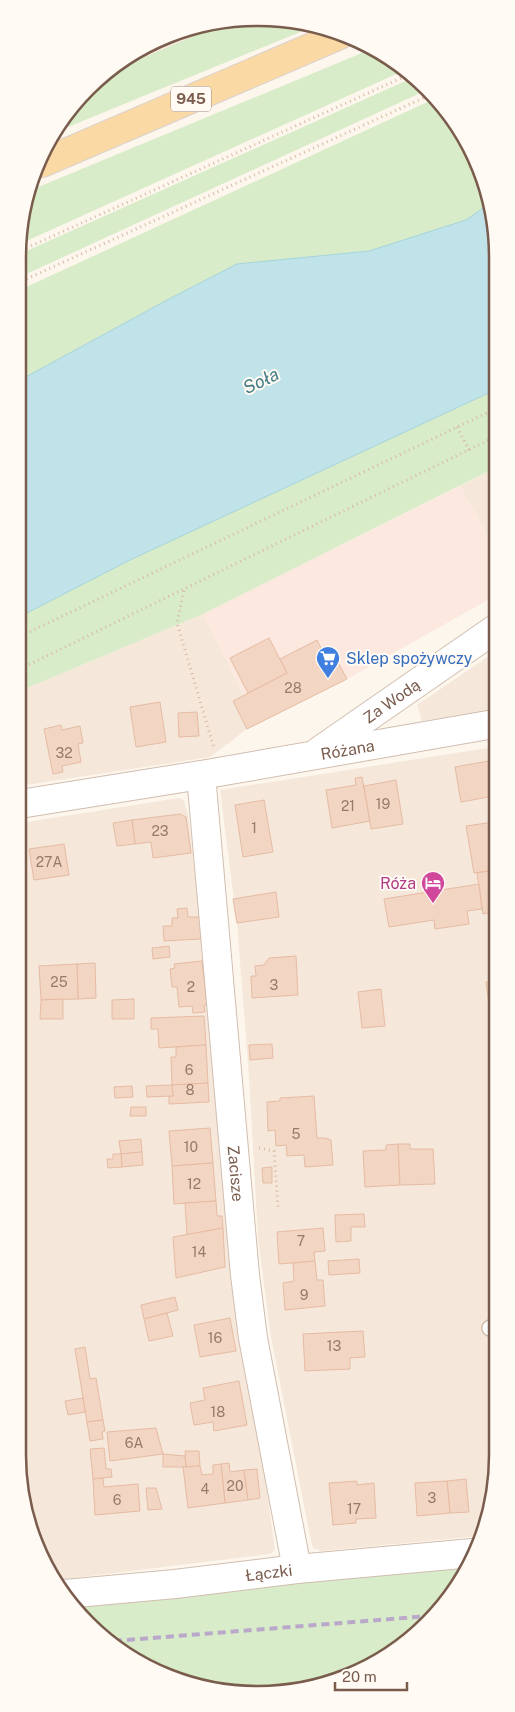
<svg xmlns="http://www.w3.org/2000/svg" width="515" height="1712" viewBox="0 0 515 1712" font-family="'Public Sans',sans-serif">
  <rect width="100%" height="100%" fill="#fdf6ec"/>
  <g fill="#f5e8da">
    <path d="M 495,468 L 495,549 L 460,486 Z"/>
    <path d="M 203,614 L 244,695 L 233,701 L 247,729 L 210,757 L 20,786 L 20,691 Z"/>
    <path d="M 495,652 L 494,710 L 422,721 L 417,705 Z"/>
    <path d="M 494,747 L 493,1502 L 479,1536 L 321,1551 L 313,1548 L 311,1541 L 271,1337 L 258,1238 L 249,1076 L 237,923 L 220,790 Z"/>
    <path d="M 179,798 L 184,800 L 188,815 L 207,958 L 213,1029 L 219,1151 L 236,1307 L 263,1462 L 275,1550 L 270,1554 L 57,1580 L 36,1546 L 18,1454 L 20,823 Z"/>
  </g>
  <g fill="#fde8e0">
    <path d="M 211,22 L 226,22 L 110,72 L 124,58 Z"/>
    <path d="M 460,486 L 495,549 L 495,596 L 347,679 L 247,729 L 233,701 L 244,695 L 203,614 Z"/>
  </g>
  <g fill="#d8ecc9">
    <path d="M 226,22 L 305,22 L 315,26 L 63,129 L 60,122 L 110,72 Z"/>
    <path d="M 374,48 L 403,71 L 22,243 L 22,210 L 31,190 Z"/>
    <path d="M 412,78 L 427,90 L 22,276 L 22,253 Z"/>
    <path d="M 436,98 L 479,165 L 489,204 L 466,220 L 369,251 L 237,264 L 169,299 L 22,379 L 22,289 Z"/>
    <path d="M 495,390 L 495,468 L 203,614 L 20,691 L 21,616 L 130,560 Z"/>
    <path d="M 471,1554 L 457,1588 L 410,1635 L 390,1636 L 409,1635 L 391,1654 L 319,1686 L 226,1692 L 151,1670 L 77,1613 L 64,1592 Z"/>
  </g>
  <path fill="#bfe3e8" stroke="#a5d3da" d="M 489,204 L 495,226 L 495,390 L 130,560 L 21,616 L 22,379 L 169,299 L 237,264 L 369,251 L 466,220 Z"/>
  <g fill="#f3d5c3" stroke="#e6bba3">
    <path d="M 269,638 L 287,673 L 248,693 L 230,658 Z"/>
    <path d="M 317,640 L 331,668 L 339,664 L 347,679 L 247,729 L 233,701 L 287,673 L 280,659 Z"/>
    <path d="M 160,702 L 166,742 L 136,747 L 130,707 Z"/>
    <path d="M 197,712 L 199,736 L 179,737 L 178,713 Z"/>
    <path d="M 61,725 L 62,730 L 80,726 L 83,743 L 78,744 L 81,762 L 62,766 L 63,772 L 53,774 L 44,729 Z"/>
    <path d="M 494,760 L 494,796 L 461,802 L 455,767 Z"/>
    <path d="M 362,777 L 370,821 L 332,828 L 326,790 L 356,785 L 355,778 Z"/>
    <path d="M 396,780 L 403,824 L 371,829 L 364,786 Z"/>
    <path d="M 264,800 L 273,852 L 243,857 L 235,805 Z"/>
    <path d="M 180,814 L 186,817 L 191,853 L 153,858 L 151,842 L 135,844 L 132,820 Z"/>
    <path d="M 132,820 L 135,844 L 117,846 L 113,823 Z"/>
    <path d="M 494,822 L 494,870 L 474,873 L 466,826 Z"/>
    <path d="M 64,844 L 69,875 L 34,880 L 29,849 Z"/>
    <path d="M 494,870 L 494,912 L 483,914 L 477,873 Z"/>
    <path d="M 479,884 L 482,909 L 467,911 L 469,924 L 435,929 L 434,920 L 389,927 L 384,899 Z"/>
    <path d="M 276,892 L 279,917 L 237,923 L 233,899 Z"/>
    <path d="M 187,908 L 188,917 L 200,917 L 201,939 L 164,941 L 163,926 L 172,926 L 172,918 L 178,918 L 177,909 Z"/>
    <path d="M 169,946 L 170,957 L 153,959 L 152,948 Z"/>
    <path d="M 296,956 L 298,995 L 252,998 L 251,976 L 256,976 L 255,966 L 264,965 L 269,958 Z"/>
    <path d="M 489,957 L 494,957 L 494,1003 L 489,1004 L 486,982 L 493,982 Z"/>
    <path d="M 202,961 L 207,1005 L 204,1005 L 205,1012 L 193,1013 L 192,1006 L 179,1007 L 177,987 L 172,987 L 170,969 L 175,968 L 174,964 Z"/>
    <path d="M 95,963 L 96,998 L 78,999 L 77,964 Z"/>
    <path d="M 77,964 L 78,999 L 41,1000 L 39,966 Z"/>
    <path d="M 381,989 L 385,1026 L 362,1028 L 358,992 Z"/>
    <path d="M 63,999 L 63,1019 L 40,1019 L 41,1000 Z"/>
    <path d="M 134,999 L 134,1019 L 112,1019 L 112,1000 Z"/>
    <path d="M 204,1016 L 206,1045 L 159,1048 L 158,1029 L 151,1029 L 151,1018 Z"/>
    <path d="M 272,1044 L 273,1058 L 250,1060 L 249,1045 Z"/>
    <path d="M 206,1045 L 208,1083 L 172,1085 L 171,1057 L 176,1057 L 176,1047 Z"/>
    <path d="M 208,1083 L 209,1102 L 169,1104 L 169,1096 L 173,1096 L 172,1085 Z"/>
    <path d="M 172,1085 L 173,1096 L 147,1097 L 146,1086 Z"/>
    <path d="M 132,1086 L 133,1097 L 115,1098 L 114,1087 Z"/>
    <path d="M 314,1096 L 317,1138 L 325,1138 L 331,1140 L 333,1165 L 305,1167 L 304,1155 L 287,1156 L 286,1145 L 276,1146 L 275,1130 L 268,1131 L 267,1102 L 280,1101 L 280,1098 Z"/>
    <path d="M 131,1107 L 146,1107 L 146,1116 L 130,1116 Z"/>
    <path d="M 210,1128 L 213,1163 L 172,1166 L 169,1131 Z"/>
    <path d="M 141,1139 L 142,1152 L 121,1154 L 119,1141 Z"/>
    <path d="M 398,1144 L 400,1185 L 365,1187 L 363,1151 L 386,1150 L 386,1145 Z"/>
    <path d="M 398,1144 L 410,1144 L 410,1149 L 433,1149 L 435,1184 L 400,1185 Z"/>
    <path d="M 142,1152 L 143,1165 L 122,1167 L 121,1154 Z"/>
    <path d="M 113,1154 L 121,1154 L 122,1167 L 108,1168 L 107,1159 L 113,1159 Z"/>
    <path d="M 213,1163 L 216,1201 L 174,1204 L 172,1166 Z"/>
    <path d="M 272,1167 L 272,1183 L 263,1183 L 262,1168 Z"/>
    <path d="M 216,1201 L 217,1216 L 222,1216 L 223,1228 L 187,1235 L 185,1203 Z"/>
    <path d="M 364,1214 L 365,1227 L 351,1227 L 351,1241 L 336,1242 L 335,1215 Z"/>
    <path d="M 223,1228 L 225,1267 L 176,1278 L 173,1237 Z"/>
    <path d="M 323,1228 L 325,1251 L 314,1252 L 315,1261 L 279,1264 L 277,1232 Z"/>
    <path d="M 359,1259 L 360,1273 L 329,1275 L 328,1261 Z"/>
    <path d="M 315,1261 L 317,1280 L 323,1280 L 325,1306 L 285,1310 L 283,1283 L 294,1281 L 293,1263 Z"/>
    <path d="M 175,1297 L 178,1310 L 144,1319 L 141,1305 Z"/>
    <path d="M 167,1313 L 173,1336 L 149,1341 L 144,1319 Z"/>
    <path d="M 230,1318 L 236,1351 L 200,1357 L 194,1325 Z"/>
    <path d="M 363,1331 L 365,1357 L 350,1358 L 350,1369 L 305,1371 L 303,1334 Z"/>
    <path d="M 85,1347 L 90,1379 L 96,1378 L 103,1420 L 87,1422 L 75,1349 Z"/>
    <path d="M 239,1381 L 247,1425 L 214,1431 L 213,1422 L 194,1425 L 190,1403 L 205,1400 L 203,1388 Z"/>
    <path d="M 83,1398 L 85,1412 L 68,1415 L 65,1401 Z"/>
    <path d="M 18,1420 L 24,1421 L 18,1454 Z"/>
    <path d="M 103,1420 L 105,1431 L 102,1432 L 103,1439 L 90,1441 L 87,1422 Z"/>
    <path d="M 156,1428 L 163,1454 L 110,1461 L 107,1432 Z"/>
    <path d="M 104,1448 L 106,1469 L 111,1469 L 112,1477 L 93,1479 L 90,1449 Z"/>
    <path d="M 185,1451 L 199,1451 L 200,1466 L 186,1467 Z"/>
    <path d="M 163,1454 L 185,1456 L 186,1467 L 163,1467 Z"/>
    <path d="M 229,1463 L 230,1472 L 244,1470 L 248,1500 L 225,1503 L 221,1464 Z"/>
    <path d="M 221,1464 L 225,1503 L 188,1508 L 183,1467 L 200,1466 L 202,1475 L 213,1474 L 213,1465 Z"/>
    <path d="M 257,1469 L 260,1498 L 248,1500 L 244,1470 Z"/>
    <path d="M 103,1478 L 104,1487 L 138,1484 L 140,1511 L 95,1515 L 93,1479 Z"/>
    <path d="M 466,1479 L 469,1512 L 450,1513 L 447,1481 Z"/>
    <path d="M 357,1481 L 357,1485 L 374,1483 L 376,1518 L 356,1519 L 356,1523 L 333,1525 L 329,1483 Z"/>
    <path d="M 447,1481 L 450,1513 L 417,1516 L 415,1483 Z"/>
    <path d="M 146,1488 L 156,1488 L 162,1509 L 148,1510 Z"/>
  </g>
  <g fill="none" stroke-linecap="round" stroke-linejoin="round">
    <g stroke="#d1beb0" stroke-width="18">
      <path id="service" d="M 490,1328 L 493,1327"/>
    </g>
    <g stroke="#d1beb0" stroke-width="30">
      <g id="minor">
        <path id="s1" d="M 319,751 L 495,629"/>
        <path id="s2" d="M 201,775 L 245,1275 L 253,1338 L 297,1569"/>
        <path id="s3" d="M 20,804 L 201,775 L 494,724"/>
        <path id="s4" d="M 65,1594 L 175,1584 L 297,1569 L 472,1553"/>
      </g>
    </g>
    <g stroke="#dad1cd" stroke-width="30">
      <path id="primary" d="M 42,163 L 340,35"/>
    </g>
    <g stroke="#d9b8a5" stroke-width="3" stroke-dasharray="1 4" stroke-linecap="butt">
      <path d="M 22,250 L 408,75"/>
      <path d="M 22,281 L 432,94"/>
      <path d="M 457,427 L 469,450"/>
      <path d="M 184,591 L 177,623 L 214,748"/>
      <path d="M 21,636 L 495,409"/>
      <path d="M 20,669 L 495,437"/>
      <path d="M 259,1148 L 274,1151 L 278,1208"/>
    </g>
    <use href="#service" stroke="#fff" stroke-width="15"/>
    <use href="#minor" stroke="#fff" stroke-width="28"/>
    <use href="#primary" stroke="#fbd9a5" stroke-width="28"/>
    <path stroke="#b9a8c9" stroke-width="4" stroke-dasharray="8 5" stroke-linecap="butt" d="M 114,1641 L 429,1616"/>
  </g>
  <defs>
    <g id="supermarket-pin" transform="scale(1.25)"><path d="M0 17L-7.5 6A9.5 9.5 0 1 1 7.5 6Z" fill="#3f7fe0" stroke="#fffaf3"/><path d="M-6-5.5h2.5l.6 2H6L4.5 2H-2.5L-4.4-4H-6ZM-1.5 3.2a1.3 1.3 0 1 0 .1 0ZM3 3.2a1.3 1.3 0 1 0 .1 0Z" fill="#fff"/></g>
    <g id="hotel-pin" transform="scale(1.25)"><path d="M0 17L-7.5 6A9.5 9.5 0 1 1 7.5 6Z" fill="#d1479c" stroke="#fffaf3"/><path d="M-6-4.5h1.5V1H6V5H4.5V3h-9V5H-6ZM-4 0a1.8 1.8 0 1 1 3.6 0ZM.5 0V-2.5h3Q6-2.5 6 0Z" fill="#fff"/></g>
  </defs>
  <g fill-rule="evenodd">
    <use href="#supermarket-pin" x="328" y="658"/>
    <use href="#hotel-pin" x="433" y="883"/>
  </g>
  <g text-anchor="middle" stroke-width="4" stroke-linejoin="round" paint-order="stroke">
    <g font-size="14" fill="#987a6a">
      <text x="293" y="693">28</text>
      <text x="64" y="758">32</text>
      <text x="383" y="809">19</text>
      <text x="348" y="811">21</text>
      <text x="254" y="833">1</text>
      <text x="160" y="836">23</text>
      <text x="49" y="867">27A</text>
      <text x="59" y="987">25</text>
      <text x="274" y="990">3</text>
      <text x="191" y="992">2</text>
      <text x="189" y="1075">6</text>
      <text x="190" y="1095">8</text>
      <text x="296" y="1139">5</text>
      <text x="191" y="1152">10</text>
      <text x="194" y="1189">12</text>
      <text x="301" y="1246">7</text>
      <text x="199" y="1257">14</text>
      <text x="304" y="1300">9</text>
      <text x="215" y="1343">16</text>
      <text x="334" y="1351">13</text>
      <text x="218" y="1417">18</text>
      <text x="134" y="1448">6A</text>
      <text x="235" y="1491">20</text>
      <text x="205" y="1494">4</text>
      <text x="432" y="1503">3</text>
      <text x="117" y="1505">6</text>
      <text x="354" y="1514">17</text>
    </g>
    <rect fill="#fffaf3" stroke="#a28b7f" stroke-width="1" x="171" y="86.5" width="40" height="25" rx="4"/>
    <g font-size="15" font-weight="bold" fill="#7a5c4d">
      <text x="191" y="104">945</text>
    </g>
    <g font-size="16" fill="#366cbe" stroke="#fffaf3" text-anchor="start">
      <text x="346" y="664">Sklep spożywczy</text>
    </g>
    <g font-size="16" fill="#7a5c4d" stroke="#fffaf3">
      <text dy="6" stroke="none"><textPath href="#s1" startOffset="88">Za Wodą</textPath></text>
      <text dy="6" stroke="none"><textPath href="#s3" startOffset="332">Różana</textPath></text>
      <text dy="6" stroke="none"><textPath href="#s2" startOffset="400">Zacisze</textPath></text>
      <text dy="6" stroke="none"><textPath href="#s4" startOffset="205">Łączki</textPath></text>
    </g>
    <g font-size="16" fill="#b23c85" stroke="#fffaf3" text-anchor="end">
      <text x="416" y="889">Róża</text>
    </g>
    <g font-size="18" font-style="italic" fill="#437c86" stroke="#fffaf3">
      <text transform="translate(261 381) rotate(-26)" y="6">Soła</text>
    </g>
  </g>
  <path d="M0 0H515V1712H0ZM257 26H258A231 231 0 0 1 489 257V1455A231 231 0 0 1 258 1686H257A231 231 0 0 1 26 1455V257A231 231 0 0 1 257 26Z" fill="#fffaf3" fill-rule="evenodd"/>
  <path fill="none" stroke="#7a5c4d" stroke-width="2.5" d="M257 26H258A231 231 0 0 1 489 257V1455A231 231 0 0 1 258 1686H257A231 231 0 0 1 26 1455V257A231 231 0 0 1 257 26Z"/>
  <path d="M335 1682v8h72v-8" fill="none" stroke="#7a5c4d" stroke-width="2.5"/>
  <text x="342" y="1682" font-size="15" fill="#7a5c4d" stroke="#fffaf3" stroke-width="4" paint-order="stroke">20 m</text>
</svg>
